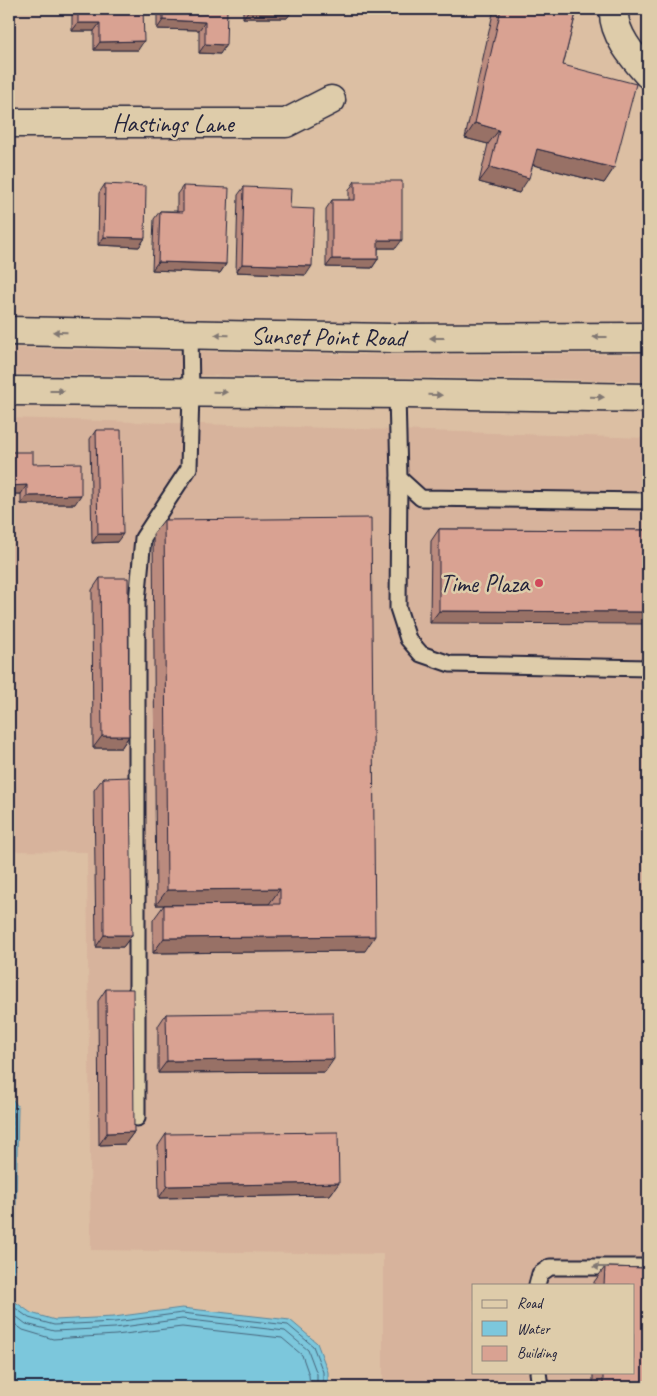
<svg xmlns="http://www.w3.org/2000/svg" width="657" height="1396" viewBox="0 0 657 1396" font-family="Caveat,sans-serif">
  <rect width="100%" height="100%" fill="#dcbfa3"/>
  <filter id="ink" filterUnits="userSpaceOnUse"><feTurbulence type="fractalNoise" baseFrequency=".02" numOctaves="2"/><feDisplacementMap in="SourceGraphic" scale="10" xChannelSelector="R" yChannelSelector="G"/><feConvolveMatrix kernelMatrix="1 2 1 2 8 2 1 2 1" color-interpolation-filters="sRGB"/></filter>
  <g filter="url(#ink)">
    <g fill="#d7b39c" fill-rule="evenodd">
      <path d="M 9,348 L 391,355 L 648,354 L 648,381 L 406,377 L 9,374 Z"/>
      <path d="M 9,418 L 648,438 L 648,1387 L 383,1387 L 383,1254 L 91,1250 L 87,852 L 9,851 ZM 473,1285 L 633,1285 L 633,1372 L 473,1372 Z"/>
    </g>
    <path fill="#7cc7dc" stroke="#58859c" d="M 9,1094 L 18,1107 L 14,1301 L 31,1313 L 55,1320 L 114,1317 L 182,1308 L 290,1320 L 317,1343 L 328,1372 L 328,1387 L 9,1387 Z"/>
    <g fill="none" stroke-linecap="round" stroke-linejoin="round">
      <g stroke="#46647b" stroke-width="1">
        <path d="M 9,1102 L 13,1109 L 9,1300 L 11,1305 L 29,1318 L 54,1325 L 115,1322 L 182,1313 L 288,1325 L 313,1346 L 323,1372 L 323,1387"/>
        <path d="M 9,1311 L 26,1324 L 54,1331 L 115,1328 L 182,1319 L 285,1331 L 308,1350 L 317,1374 L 317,1387"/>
        <path d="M 9,1320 L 23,1330 L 53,1339 L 116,1335 L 182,1327 L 282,1338 L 302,1355 L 309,1375 L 310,1387"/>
      </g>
      <g stroke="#22223b" stroke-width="19">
        <g id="lane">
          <path d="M 397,394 L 399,478 L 421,498 L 648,501"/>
          <path d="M 399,478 L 398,608 L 408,639 L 421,654 L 450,664 L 648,668"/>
          <path d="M 137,1118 L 137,602 L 143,538 L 189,468 L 191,392 L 190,334"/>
          <path d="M 537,1285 L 540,1274 L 550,1267 L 648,1267"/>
          <path d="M 538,1372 L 540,1387"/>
        </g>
      </g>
      <g stroke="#22223b" stroke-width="31">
        <g id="street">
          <path d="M 614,9 C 612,33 633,57 648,74"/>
          <path d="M 9,123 L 286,123 L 331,100"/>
        </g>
      </g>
      <g stroke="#22223b" stroke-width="31">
        <g id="secondary">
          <path d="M 9,331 L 391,338 L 648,337"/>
          <path d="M 9,391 L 406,394 L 648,398"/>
        </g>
      </g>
      <use href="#lane" stroke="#deccaa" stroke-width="15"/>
      <use href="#street" stroke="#deccaa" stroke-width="28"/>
      <use href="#secondary" stroke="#deccaa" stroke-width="28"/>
    </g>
    <g fill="#bb8b7e" stroke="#22223b">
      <path d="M 72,9 L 143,9 L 138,50 L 94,50 L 94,31 L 72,31 Z"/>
      <path d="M 157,9 L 227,9 L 220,54 L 199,53 L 199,30 L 157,29 Z"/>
      <path d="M 243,9 L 293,9 L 287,18 L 243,18 Z"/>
      <path d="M 494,9 L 577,9 L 563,65 L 614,168 L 604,183 L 533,165 L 519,193 L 479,182 L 488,144 L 465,138 Z"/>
      <path d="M 355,181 L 396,248 L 378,248 L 378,259 L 372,268 L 326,267 L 326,209 L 332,200 L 349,200 L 349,190 Z"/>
      <path d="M 105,184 L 145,238 L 139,247 L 98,245 L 99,193 Z"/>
      <path d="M 183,186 L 226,264 L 220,273 L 152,270 L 154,219 L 160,211 L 177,211 L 177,194 Z"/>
      <path d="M 244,187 L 290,208 L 306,275 L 236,272 L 238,195 Z"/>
      <path d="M 96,430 L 117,542 L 92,543 L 90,439 Z"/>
      <path d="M 9,452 L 33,464 L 75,504 L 21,504 L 21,494 L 9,494 Z"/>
      <path d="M 164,520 L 365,951 L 153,953 L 153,920 L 164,905 L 269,904 L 156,905 L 153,534 Z"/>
      <path d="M 439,529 L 648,530 L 430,623 L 431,541 Z"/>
      <path d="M 100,578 L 129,736 L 121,748 L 93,748 L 92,590 Z"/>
      <path d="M 103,778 L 132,935 L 123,947 L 96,947 L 94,790 Z"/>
      <path d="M 106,989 L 134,1132 L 125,1144 L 99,1145 L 98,1001 Z"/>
      <path d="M 166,1014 L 325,1072 L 158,1073 L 158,1026 Z"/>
      <path d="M 166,1134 L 339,1183 L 330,1195 L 159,1198 L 158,1146 Z"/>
      <path d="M 605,1267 L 648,1268 L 648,1387 L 593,1387 L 593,1372 L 633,1372 L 633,1285 L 594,1285 L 594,1282 Z"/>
    </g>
    <g fill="#987166" stroke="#22223b">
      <path d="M 249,10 L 293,10 L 287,18 L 243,18 Z"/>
      <path d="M 163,20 L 205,22 L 199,30 L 157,29 Z"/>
      <path d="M 78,23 L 100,23 L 94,31 L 72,31 Z"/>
      <path d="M 144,41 L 138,50 L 94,50 L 100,42 Z"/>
      <path d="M 205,44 L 226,45 L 220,54 L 199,53 Z"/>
      <path d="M 475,123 L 499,130 L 488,144 L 465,138 Z"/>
      <path d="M 537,149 L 614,168 L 604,183 L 526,163 Z"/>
      <path d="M 490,167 L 529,178 L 519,193 L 479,182 Z"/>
      <path d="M 104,237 L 145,238 L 139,247 L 98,245 Z"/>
      <path d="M 378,240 L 402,240 L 396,248 L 372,248 Z"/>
      <path d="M 332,259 L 378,259 L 372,268 L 326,267 Z"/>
      <path d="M 158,262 L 226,264 L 220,273 L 152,270 Z"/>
      <path d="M 242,264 L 312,266 L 306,275 L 236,272 Z"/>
      <path d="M 27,485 L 21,494 L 9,494 L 9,486 Z"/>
      <path d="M 81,495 L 75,504 L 21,504 L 27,496 Z"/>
      <path d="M 98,534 L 123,534 L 117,542 L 92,543 Z"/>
      <path d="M 439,611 L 648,612 L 648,624 L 430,623 Z"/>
      <path d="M 102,736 L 129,736 L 121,748 L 93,748 Z"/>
      <path d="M 280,889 L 269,904 L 156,905 L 167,890 Z"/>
      <path d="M 104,935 L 132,935 L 123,947 L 96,947 Z"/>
      <path d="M 375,936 L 365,951 L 153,953 L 164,938 Z"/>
      <path d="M 334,1059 L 325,1072 L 158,1073 L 167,1061 Z"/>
      <path d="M 134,1132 L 125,1144 L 99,1145 L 107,1133 Z"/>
      <path d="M 339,1183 L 330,1195 L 159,1198 L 167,1186 Z"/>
    </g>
    <g fill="#d9a292" stroke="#22223b">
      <path d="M 78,9 L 143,9 L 144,41 L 100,42 L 100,23 L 78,23 Z"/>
      <path d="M 163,9 L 227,9 L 226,45 L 205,44 L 205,22 L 163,20 Z"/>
      <rect x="249" y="9" width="44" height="1"/>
      <path d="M 501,9 L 577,9 L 563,65 L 636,84 L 614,168 L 537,149 L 529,178 L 490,167 L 499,130 L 475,123 Z"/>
      <path d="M 355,181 L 402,181 L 402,240 L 378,240 L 378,259 L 332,259 L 332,200 L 355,200 Z"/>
      <path d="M 105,184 L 146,186 L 145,238 L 104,237 Z"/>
      <path d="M 183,186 L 229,188 L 226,264 L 158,262 L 160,211 L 183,212 Z"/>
      <path d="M 244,187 L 291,189 L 290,208 L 314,209 L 312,266 L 242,264 Z"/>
      <path d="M 96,430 L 121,430 L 123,534 L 98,534 Z"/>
      <path d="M 9,452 L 33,452 L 33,464 L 81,463 L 81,495 L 27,496 L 27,485 L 9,486 Z"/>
      <path d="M 371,518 L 375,936 L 164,938 L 164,905 L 280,904 L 280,889 L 167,890 L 164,520 Z"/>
      <path d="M 439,529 L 648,530 L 648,612 L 439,611 Z"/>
      <path d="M 100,578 L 128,578 L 129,736 L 102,736 Z"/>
      <path d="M 130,777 L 132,935 L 104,935 L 103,778 Z"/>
      <path d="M 106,989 L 133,989 L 134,1132 L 107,1133 Z"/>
      <path d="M 333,1012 L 334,1059 L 167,1061 L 166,1014 Z"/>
      <path d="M 338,1132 L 339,1183 L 167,1186 L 166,1134 Z"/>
      <path d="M 605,1267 L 648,1268 L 648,1387 L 603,1387 L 603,1372 L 633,1372 L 633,1285 L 604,1285 Z"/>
    </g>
    <defs><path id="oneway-solid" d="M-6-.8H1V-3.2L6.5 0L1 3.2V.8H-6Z" transform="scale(1.25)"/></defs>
    <g fill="#807772">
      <use href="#oneway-solid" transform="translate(60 332) rotate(-179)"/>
      <use href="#oneway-solid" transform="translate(222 335) rotate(-179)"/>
      <use href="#oneway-solid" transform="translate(600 337) rotate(180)"/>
      <use href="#oneway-solid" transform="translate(437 338) rotate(180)"/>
      <use href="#oneway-solid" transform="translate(57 391)"/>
      <use href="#oneway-solid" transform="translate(220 392) rotate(1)"/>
      <use href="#oneway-solid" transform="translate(435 395) rotate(1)"/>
      <use href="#oneway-solid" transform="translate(597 397) rotate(1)"/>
      <use href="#oneway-solid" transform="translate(600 1267) rotate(-180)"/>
    </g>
  </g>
  <circle fill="#d1495b" stroke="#deccaa" stroke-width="2" cx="539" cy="583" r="5"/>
  <g text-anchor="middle" stroke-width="5" stroke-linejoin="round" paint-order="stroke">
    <g font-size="25" fill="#22223b" stroke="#deccaa">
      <text x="173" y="132">Hastings Lane</text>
      <text transform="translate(328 336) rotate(1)" y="9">Sunset Point Road</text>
    </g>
    <g font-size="25" fill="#22223b" stroke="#deccaa" text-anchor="end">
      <text x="529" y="592">Time Plaza</text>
    </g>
  </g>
  <rect width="657" height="1396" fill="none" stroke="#deccaa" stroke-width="30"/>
  <rect x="15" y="15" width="627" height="1366" fill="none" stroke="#22223b" stroke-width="2" filter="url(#ink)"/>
  <rect x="472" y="1284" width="162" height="90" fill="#deccaa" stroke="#93887e"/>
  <rect x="482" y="1300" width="25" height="8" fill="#deccaa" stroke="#93887e"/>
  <text x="517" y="1308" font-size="15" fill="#22223b">Road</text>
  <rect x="482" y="1321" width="25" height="15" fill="#7cc7dc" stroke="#93887e"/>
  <text x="517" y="1334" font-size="15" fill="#22223b">Water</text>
  <rect x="482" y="1346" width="25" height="15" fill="#d9a292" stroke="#93887e"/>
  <text x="517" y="1358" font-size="15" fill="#22223b">Building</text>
</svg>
